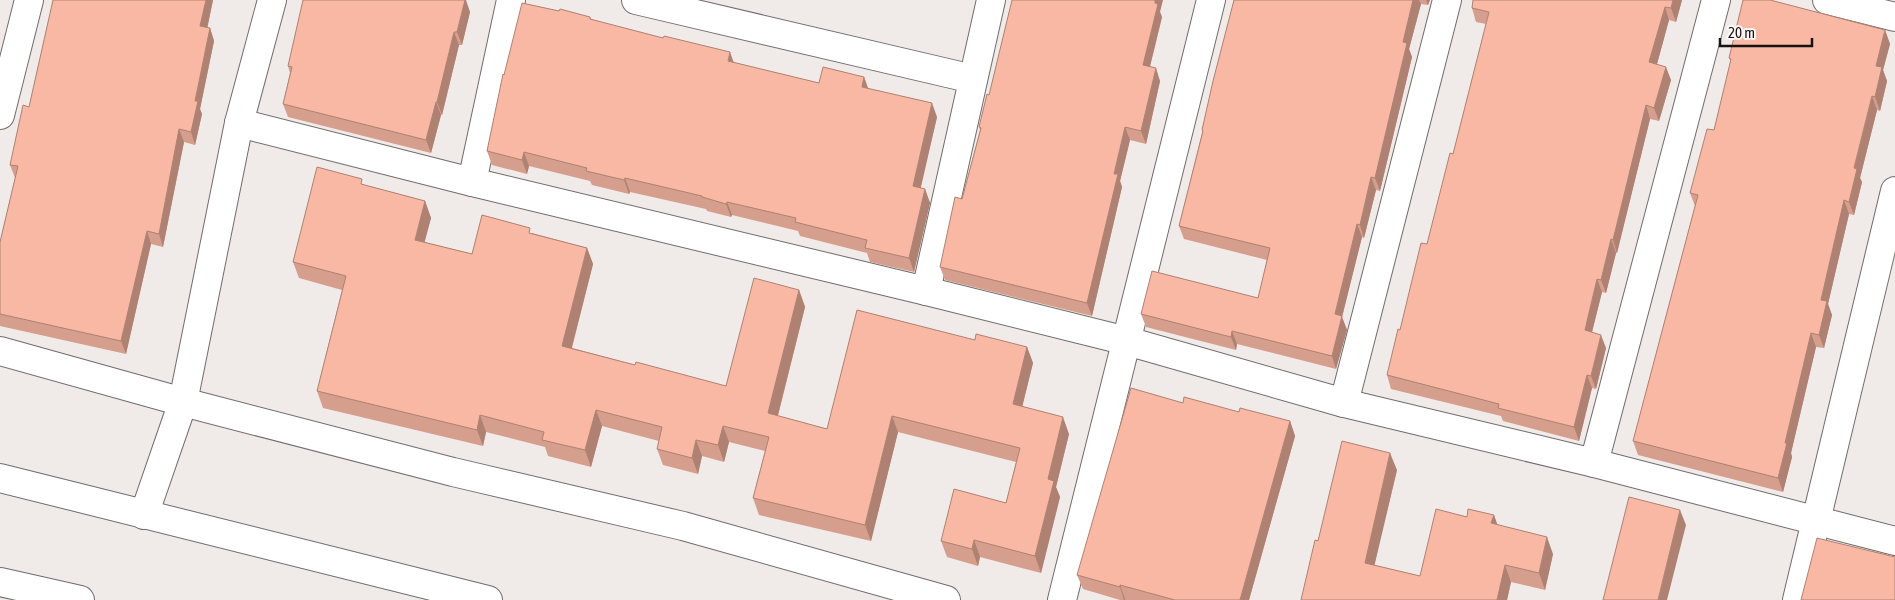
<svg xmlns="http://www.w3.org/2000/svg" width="1895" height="600" viewBox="0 0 1895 600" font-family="'Asap Condensed',sans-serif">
  <rect width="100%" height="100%" fill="#f0eae9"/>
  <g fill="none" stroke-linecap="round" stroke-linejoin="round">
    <g stroke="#716c6b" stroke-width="30">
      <g id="minor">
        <path d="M 636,0 L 973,79"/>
        <path d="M 1827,0 L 1895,17"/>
        <path d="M 0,115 L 29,0"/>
        <path d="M 239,123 L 472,182 L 926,291 L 1127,341 L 1344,403 L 1594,463 L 1895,541"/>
        <path d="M 472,182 L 511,0"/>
        <path d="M 926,291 L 991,0"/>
        <path d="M 0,351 L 183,402 L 453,472 L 683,526 L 946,600"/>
        <path d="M 1344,403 L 1447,0"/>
        <path d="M 1594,463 L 1716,0"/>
        <path d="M 144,515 L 183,402 L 239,123 L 272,0"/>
        <path d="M 0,582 L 80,600"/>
        <path d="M 1062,600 L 1211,0"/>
        <path d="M 1797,600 L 1895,191"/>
      </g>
    </g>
    <g stroke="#716c6b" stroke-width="30">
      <path id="tertiary" d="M 0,478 L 488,600"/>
    </g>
    <use href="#minor" stroke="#fff" stroke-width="28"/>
    <use href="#tertiary" stroke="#fff" stroke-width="28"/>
  </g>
  <g fill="#d69e8c">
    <path d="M 53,0 L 213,0 L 207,28 L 210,28 L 214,41 L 200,109 L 202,114 L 195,145 L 184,142 L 163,247 L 151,244 L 126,354 L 0,326 L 0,242 L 15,178 L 10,165 L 29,107 Z"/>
    <path d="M 1234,0 L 1430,0 L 1428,5 L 1421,4 L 1409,49 L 1412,57 L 1380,191 L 1376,190 L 1364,238 L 1362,237 L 1342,317 L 1347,330 L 1336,369 L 1237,344 L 1236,350 L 1146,327 L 1141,314 L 1258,298 L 1267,260 L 1184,239 L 1179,226 L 1202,133 L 1202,130 Z"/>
    <path d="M 1682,0 L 1676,22 L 1669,20 L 1657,64 L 1671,80 L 1659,121 L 1650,119 L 1617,253 L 1616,253 L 1606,293 L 1602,292 L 1592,332 L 1606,348 L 1596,389 L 1592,388 L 1579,441 L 1503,421 L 1501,416 L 1391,389 L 1387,375 L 1400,330 L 1427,244 L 1453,154 L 1486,24 L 1476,22 L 1472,8 Z"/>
    <path d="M 559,11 L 590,17 L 592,20 L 734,63 L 819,83 L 864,77 L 868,88 L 937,117 L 920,188 L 925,189 L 930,203 L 914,272 L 870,262 L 867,253 L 800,236 L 798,231 L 732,215 L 731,217 L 707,211 L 706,209 L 630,192 L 629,194 L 592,185 L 590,181 L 529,166 L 527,174 L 492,165 L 487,151 L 504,75 Z"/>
    <path d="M 470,12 L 462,45 L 459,45 L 442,115 L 441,115 L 431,153 L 288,117 L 283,104 L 290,73 L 288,66 Z"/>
    <path d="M 1160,12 L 1162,17 L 1150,67 L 1160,81 L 1146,144 L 1130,140 L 1120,181 L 1122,187 L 1092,316 L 945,280 L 940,267 L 962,199 L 980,130 L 979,127 L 989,95 Z"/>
    <path d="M 1885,30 L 1890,44 L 1883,70 L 1887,81 L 1880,111 L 1877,110 L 1860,178 L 1862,182 L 1854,215 L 1849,214 L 1828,304 L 1832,315 L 1824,348 L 1816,347 L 1791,453 L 1792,457 L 1783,492 L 1638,455 L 1633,441 L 1695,206 L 1690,193 L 1714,130 L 1731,62 L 1729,58 Z"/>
    <path d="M 365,185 L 425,201 L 431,218 L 424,242 L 472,254 L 532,233 L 587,248 L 593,264 L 572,348 L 635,365 L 726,386 L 799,290 L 805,307 L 778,416 L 827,429 L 975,340 L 1027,347 L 1033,363 L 1022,406 L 1069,434 L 1056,487 L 1060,497 L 1041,573 L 980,557 L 978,566 L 947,557 L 941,541 L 1006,503 L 1016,462 L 898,432 L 871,541 L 759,515 L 753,498 L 765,451 L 729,442 L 724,462 L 702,456 L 698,474 L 663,465 L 657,449 L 659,441 L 602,426 L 591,467 L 548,456 L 545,447 L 486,432 L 483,446 L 323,408 L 317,391 L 342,290 L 299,278 L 293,262 Z"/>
    <path d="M 1183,403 L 1290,421 L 1295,436 L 1249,600 L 1120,600 L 1083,589 L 1077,575 Z"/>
    <path d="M 1397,470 L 1374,565 L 1420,576 L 1467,517 L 1494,515 L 1497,525 L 1553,554 L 1545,590 L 1511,582 L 1507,600 L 1301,600 Z"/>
  </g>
  <g fill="#ae8172">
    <path d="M 206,0 L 213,0 L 205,39 L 200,26 Z"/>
    <path d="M 459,0 L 466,0 L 470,12 L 462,45 L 457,32 Z"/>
    <path d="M 1155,0 L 1163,0 L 1160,12 L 1162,17 L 1147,78 L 1143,65 Z"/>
    <path d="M 1413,0 L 1419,0 L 1421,4 L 1409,49 L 1412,57 L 1380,191 L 1375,178 L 1403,42 Z"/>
    <path d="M 1426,0 L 1430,0 L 1428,5 Z"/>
    <path d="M 1673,0 L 1682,0 L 1676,22 L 1671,8 Z"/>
    <path d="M 1665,7 L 1669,20 L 1654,75 L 1649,62 Z"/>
    <path d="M 210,28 L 214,41 L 200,109 L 202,114 L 195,145 L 191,132 L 195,101 Z"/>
    <path d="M 1885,30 L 1890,44 L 1883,70 L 1887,81 L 1880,111 L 1875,97 L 1876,66 Z"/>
    <path d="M 454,32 L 459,45 L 442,115 L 437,102 Z"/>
    <path d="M 730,52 L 735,66 L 728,61 Z"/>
    <path d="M 1666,67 L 1671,80 L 1659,121 L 1654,108 Z"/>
    <path d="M 1156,68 L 1160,81 L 1146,144 L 1141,131 Z"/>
    <path d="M 864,77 L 869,91 L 862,87 Z"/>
    <path d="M 1872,96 L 1877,110 L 1860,178 L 1862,182 L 1854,215 L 1849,202 L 1854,168 Z"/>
    <path d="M 436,102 L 441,115 L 431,153 L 426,140 Z"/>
    <path d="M 932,103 L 937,117 L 918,200 L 913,186 Z"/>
    <path d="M 1646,105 L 1650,119 L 1617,253 L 1613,240 Z"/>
    <path d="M 1125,127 L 1130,140 L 1120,181 L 1122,187 L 1092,316 L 1087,303 L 1114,174 Z"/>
    <path d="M 179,129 L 184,142 L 163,247 L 159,234 Z"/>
    <path d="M 524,152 L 529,166 L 527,174 L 522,160 Z"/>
    <path d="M 1371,177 L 1376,190 L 1364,238 L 1360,225 Z"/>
    <path d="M 625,178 L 630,192 L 629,194 L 624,180 Z"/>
    <path d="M 925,189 L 930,203 L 914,272 L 909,258 Z"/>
    <path d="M 1844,200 L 1849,214 L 1828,304 L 1832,315 L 1824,348 L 1819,335 L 1821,300 Z"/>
    <path d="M 425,201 L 431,218 L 421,256 L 415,240 Z"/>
    <path d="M 727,202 L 732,215 L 731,217 L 726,204 Z"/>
    <path d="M 1357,224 L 1362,237 L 1342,317 L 1347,330 L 1336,369 L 1332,356 L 1335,314 Z"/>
    <path d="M 147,231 L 151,244 L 126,354 L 121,341 Z"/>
    <path d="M 1611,239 L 1616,253 L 1606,293 L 1601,280 Z"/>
    <path d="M 587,248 L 593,264 L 568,362 L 562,346 Z"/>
    <path d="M 1597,279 L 1602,292 L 1589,344 L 1585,330 Z"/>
    <path d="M 799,290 L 805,307 L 774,430 L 768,413 Z"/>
    <path d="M 1232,331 L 1237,344 L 1236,350 L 1231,337 Z"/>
    <path d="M 1811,333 L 1816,347 L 1791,453 L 1792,457 L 1783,492 L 1778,478 L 1785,443 Z"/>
    <path d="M 1601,335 L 1606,348 L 1596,389 L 1591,376 Z"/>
    <path d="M 1027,347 L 1033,363 L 1019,420 L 1013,404 Z"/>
    <path d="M 1587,375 L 1592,388 L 1579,441 L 1574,427 Z"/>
    <path d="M 596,410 L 602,426 L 591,467 L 585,450 Z"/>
    <path d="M 480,415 L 486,432 L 483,446 L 477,430 Z"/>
    <path d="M 892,416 L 898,432 L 871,541 L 865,525 Z"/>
    <path d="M 1063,417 L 1069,434 L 1056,487 L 1060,497 L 1041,573 L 1035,556 L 1048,479 Z"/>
    <path d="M 1290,421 L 1295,436 L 1249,600 L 1240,600 Z"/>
    <path d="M 723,426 L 729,442 L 724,462 L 718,445 Z"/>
    <path d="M 696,440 L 702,456 L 698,474 L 692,458 Z"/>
    <path d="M 1390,453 L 1397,470 L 1371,580 L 1365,563 Z"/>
    <path d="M 1680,510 L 1686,525 L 1667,600 L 1658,600 Z"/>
    <path d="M 1494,515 L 1500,532 L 1491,523 Z"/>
    <path d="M 1547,537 L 1553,554 L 1545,590 L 1539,573 Z"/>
    <path d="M 974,540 L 980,557 L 978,566 L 972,549 Z"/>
    <path d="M 1505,565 L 1511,582 L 1507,600 L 1497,600 Z"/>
    <path d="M 1120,585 L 1125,599 L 1125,600 L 1124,600 L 1120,587 Z"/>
  </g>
  <g fill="#f9b8a3" stroke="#ae8172">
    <path d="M 53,0 L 206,0 L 200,26 L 210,28 L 195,101 L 198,101 L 191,132 L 179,129 L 159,234 L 147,231 L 121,341 L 0,314 L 0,242 L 18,166 L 10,165 L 23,105 L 29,107 Z"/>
    <path d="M 303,0 L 465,0 L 457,32 L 454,32 L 437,102 L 436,102 L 426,140 L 283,104 L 292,67 L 288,66 Z"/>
    <path d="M 1012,0 L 1155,0 L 1155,3 L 1158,4 L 1143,65 L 1156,68 L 1141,131 L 1125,127 L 1114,174 L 1118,174 L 1087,303 L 940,267 L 955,197 L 962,199 L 981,128 L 979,127 L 987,94 L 989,95 Z"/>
    <path d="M 1234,0 L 1413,0 L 1403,42 L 1407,43 L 1375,178 L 1371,177 L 1360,225 L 1357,224 L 1335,314 L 1342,316 L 1332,356 L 1232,331 L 1231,337 L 1141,314 L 1152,271 L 1258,298 L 1270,248 L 1179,226 L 1203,131 L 1202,130 L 1213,81 Z"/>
    <path d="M 1473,0 L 1673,0 L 1671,8 L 1665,7 L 1649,62 L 1666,67 L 1654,108 L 1646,105 L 1613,240 L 1611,239 L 1601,280 L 1597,279 L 1585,330 L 1601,335 L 1591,376 L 1587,375 L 1574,427 L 1498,408 L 1499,404 L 1387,375 L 1398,329 L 1400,330 L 1421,243 L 1427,244 L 1450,153 L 1453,154 L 1489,12 L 1472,8 Z"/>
    <path d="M 1743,0 L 1770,0 L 1885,30 L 1876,66 L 1882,67 L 1875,97 L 1872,96 L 1854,168 L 1857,169 L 1849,202 L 1844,200 L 1821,300 L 1827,301 L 1819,335 L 1811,333 L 1785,443 L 1787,443 L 1778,478 L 1633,441 L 1698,195 L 1690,193 L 1707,129 L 1714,130 L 1731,59 L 1729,58 Z"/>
    <path d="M 522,3 L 559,11 L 560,9 L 590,17 L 590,19 L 663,38 L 664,36 L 730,52 L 728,61 L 819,83 L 823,67 L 864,77 L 862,87 L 932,103 L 913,186 L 925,189 L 909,258 L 865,248 L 867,240 L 795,222 L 796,218 L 727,202 L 726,204 L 702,197 L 702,196 L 625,178 L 624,180 L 586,171 L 587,168 L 524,152 L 522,160 L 487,151 L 503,74 L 504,75 Z"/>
    <path d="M 317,167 L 362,179 L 361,184 L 425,201 L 415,240 L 472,254 L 482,215 L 530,228 L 529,233 L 587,248 L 562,346 L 635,365 L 636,362 L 726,386 L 754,278 L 799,290 L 768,413 L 827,429 L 857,310 L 975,340 L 976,334 L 1027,347 L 1013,404 L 1063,417 L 1048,479 L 1054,481 L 1035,556 L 974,540 L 972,549 L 941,541 L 954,489 L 1006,503 L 1020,448 L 892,416 L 865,525 L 753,498 L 769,437 L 723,426 L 718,445 L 696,440 L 692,458 L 657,449 L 662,427 L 596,410 L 585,450 L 542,440 L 544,432 L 480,415 L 477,430 L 317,391 L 346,276 L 293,262 Z"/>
    <path d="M 1131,388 L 1183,403 L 1184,397 L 1239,412 L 1240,408 L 1290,421 L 1240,600 L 1175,600 L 1120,585 L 1120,587 L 1077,575 Z"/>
    <path d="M 1342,441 L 1390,453 L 1365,563 L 1420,576 L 1436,509 L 1467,517 L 1468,509 L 1494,515 L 1491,523 L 1547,537 L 1539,573 L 1505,565 L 1497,600 L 1301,600 L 1315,540 L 1318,541 Z"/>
    <path d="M 1629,497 L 1680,510 L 1658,600 L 1603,600 Z"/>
    <path d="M 1817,538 L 1895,557 L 1895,600 L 1801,600 Z"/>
  </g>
  <path d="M1720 38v8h92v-8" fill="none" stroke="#151313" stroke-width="2.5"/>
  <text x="1728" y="38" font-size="15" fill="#151313" stroke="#fdf8f6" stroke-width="4" paint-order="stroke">20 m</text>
</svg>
